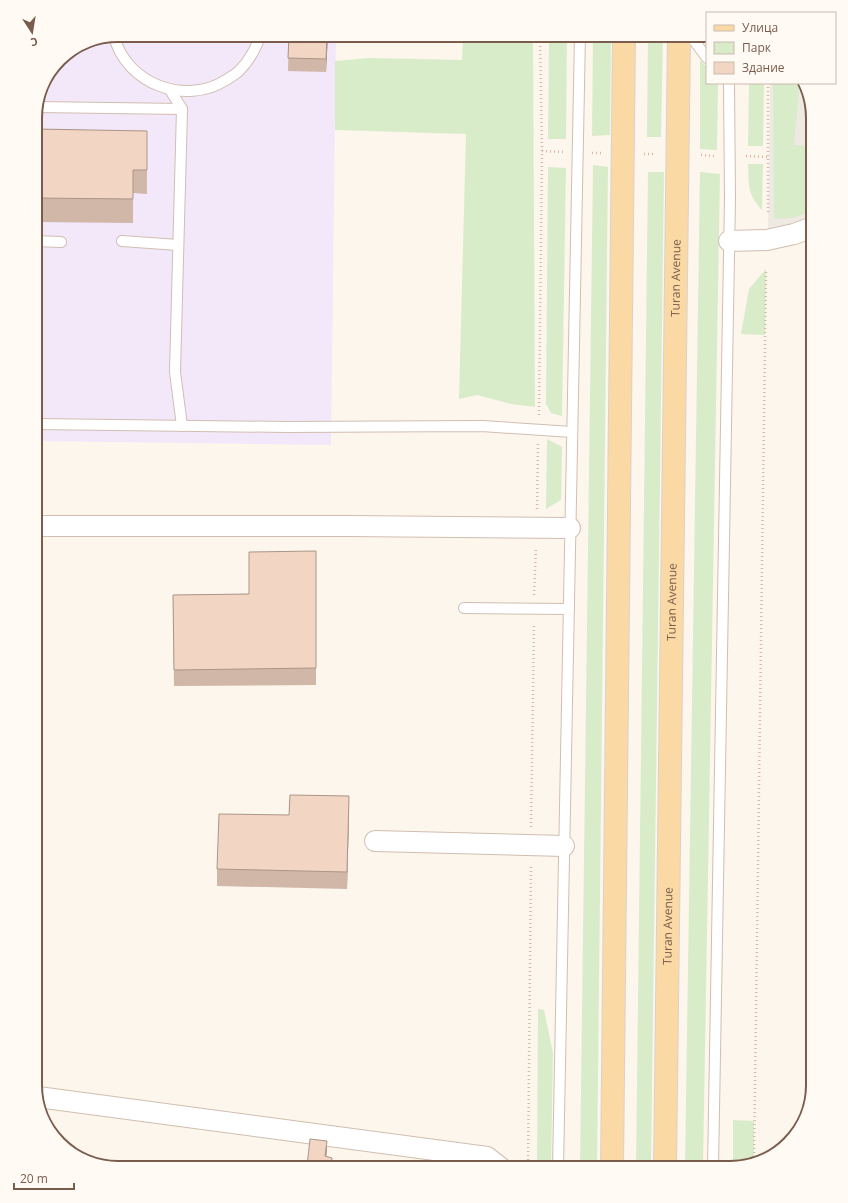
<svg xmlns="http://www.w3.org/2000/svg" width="848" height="1203" viewBox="0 0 848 1203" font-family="'Open Sans',sans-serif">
  <rect width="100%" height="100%" fill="#fdf6ec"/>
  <path fill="#efe9e4" d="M 770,83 L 803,83 L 813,118 L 813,222 L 768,239 Z"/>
  <path fill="#f3e8fa" d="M 118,35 L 336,35 L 331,445 L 35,441 L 35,113 L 44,82 L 63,56 L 87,41 Z"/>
  <g fill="#d8ecc9">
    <path d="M 463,35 L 533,35 L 535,407 L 511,404 L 477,395 L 459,399 L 466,134 L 335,130 L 335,61 L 370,58 L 462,60 Z"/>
    <path d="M 549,35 L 567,35 L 566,139 L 548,139 Z"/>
    <path d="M 593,35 L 611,35 L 610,135 L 592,136 Z"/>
    <path d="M 648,35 L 663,35 L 661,137 L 647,137 Z"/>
    <path d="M 700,60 L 707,67 L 707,83 L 718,83 L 717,150 L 700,149 Z"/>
    <path d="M 749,83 L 764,83 L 763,146 L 748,146 Z"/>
    <path d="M 773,83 L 800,83 L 794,145 L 813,146 L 813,211 L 792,218 L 774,219 Z"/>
    <path d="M 748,164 L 763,164 L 762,210 C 747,194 749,185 748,164 Z"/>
    <path d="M 593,165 L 608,167 L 597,1168 L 580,1168 Z"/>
    <path d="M 548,167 L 566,168 L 562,416 L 551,413 L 546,404 Z"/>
    <path d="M 648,172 L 664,172 L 651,1168 L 636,1168 Z"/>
    <path d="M 700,172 L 720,174 L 703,1168 L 685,1168 Z"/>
    <path d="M 766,269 L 765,335 L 741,334 L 749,289 Z"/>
    <path d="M 547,439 L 562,447 L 561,500 L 546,509 Z"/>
    <path d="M 538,1009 L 544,1010 L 553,1053 L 551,1168 L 537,1168 Z"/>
    <path d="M 733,1120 L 754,1121 L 754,1161 L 733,1167 Z"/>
  </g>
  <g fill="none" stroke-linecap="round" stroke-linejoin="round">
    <g stroke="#d1beb0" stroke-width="12">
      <g id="lane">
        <path d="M 690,35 L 707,58"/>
        <path d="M 114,36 C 126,84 185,106 226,80 C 230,77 235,75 239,71 C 250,60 255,49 261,35"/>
        <path d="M 170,90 L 182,109 L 175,372 L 182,426"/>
        <path d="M 37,107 L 182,109"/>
        <path d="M 35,241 L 61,242"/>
        <path d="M 122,241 L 178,245"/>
        <path d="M 35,424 L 287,427 L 482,426 L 572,432"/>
        <path d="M 464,608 L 569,609"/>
        <path d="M 558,1168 L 580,35"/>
        <path d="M 713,1168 L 730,198 L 729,83"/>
      </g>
    </g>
    <g stroke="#d1beb0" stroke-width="22">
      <g id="street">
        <path d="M 729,241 L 767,240 L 794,234 L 813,227"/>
        <path d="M 35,526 L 348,526 L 570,528"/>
        <path d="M 375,841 L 564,846"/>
        <path d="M 38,1097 L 487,1157 L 501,1168"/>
      </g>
    </g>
    <g stroke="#dad1cd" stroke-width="24">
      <g id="primary">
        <path d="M 612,1168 L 624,35"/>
        <path id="s1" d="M 665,1168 L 679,35"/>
      </g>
    </g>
    <g stroke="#d9b8a5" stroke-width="2.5" stroke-dasharray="1 3" stroke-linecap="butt">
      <path d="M 768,83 L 768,213"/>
      <path d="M 542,151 L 563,152"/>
      <path d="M 592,153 L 603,153"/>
      <path d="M 644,154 L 656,154"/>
      <path d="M 701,155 L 715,156"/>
      <path d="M 746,156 L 768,157"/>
      <path d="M 539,415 L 542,151 L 540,35"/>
      <path d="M 537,509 L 538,444"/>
      <path d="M 534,595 L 536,548"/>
      <path d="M 531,827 L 534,624"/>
      <path d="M 754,1161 L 766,269"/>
      <path d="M 528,1168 L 531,866"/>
    </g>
    <use href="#lane" stroke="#fff" stroke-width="10"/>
    <use href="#street" stroke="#fff" stroke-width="20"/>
    <use href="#primary" stroke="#fbd9a5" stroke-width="22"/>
  </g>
  <g fill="#d1b7a8">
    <path d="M 289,35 L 328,35 L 326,72 L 288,71 Z"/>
    <path d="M 35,129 L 147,131 L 147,194 L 133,193 L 133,223 L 35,222 Z"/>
    <path d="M 316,551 L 316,685 L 174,686 L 173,595 L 249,594 Z"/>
    <path d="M 349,813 L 347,889 L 217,886 L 217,869 L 289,815 Z"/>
    <path d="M 327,1150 L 326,1157 L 332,1158 L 332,1168 L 307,1168 L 307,1166 Z"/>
  </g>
  <g fill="#aa9588">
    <path d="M 327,35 L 328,35 L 326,72 L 326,59 Z"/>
    <path d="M 349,796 L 349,813 L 347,889 L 347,872 Z"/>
    <path d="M 327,1141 L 327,1150 L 325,1165 L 325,1156 Z"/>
    <path d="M 332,1158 L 332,1168 L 331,1168 Z"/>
  </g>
  <g fill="#f3d5c3" stroke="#aa9588">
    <path d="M 289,35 L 327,35 L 326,59 L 288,58 Z"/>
    <path d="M 35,129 L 147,131 L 147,170 L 133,170 L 133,199 L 35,198 Z"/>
    <path d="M 316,551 L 316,668 L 174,670 L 173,595 L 249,594 L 249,552 Z"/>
    <path d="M 290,795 L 349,796 L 347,872 L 217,869 L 219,814 L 289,815 Z"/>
    <path d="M 310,1139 L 327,1141 L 325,1156 L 332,1158 L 331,1168 L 318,1168 L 307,1166 Z"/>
  </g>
  <g text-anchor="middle" stroke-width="4" stroke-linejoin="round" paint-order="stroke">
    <g font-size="12" fill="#7a5c4d" stroke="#fffaf3">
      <text dy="4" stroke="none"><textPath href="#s1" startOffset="890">Turan Avenue</textPath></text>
      <text dy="4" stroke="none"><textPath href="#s1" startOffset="566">Turan Avenue</textPath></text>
      <text dy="4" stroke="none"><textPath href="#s1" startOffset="242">Turan Avenue</textPath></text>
    </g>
  </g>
  <path d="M0 0H848V1203H0ZM118 42H730A76 76 0 0 1 806 118V1085A76 76 0 0 1 730 1161H118A76 76 0 0 1 42 1085V118A76 76 0 0 1 118 42Z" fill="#fffaf3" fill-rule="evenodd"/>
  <path fill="none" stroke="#7a5c4d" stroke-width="2" d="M118 42H730A76 76 0 0 1 806 118V1085A76 76 0 0 1 730 1161H118A76 76 0 0 1 42 1085V118A76 76 0 0 1 118 42Z"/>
  <rect x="706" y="12" width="130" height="72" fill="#fffaf3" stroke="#cabbb1"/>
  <rect x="714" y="25" width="20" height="6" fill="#fbd9a5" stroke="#cabbb1"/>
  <text x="742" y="32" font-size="12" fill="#7a5c4d">Улица</text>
  <rect x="714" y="42" width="20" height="12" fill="#d8ecc9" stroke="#cabbb1"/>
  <text x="742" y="52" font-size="12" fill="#7a5c4d">Парк</text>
  <rect x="714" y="62" width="20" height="12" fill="#f3d5c3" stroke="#cabbb1"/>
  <text x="742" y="72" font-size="12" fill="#7a5c4d">Здание</text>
  <g transform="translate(32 32) rotate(168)" stroke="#fffaf3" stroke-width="3" paint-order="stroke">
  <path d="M0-3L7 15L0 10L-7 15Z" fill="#7a5c4d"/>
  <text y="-6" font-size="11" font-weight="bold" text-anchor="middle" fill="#7a5c4d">С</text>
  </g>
  <path d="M14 1183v6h60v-6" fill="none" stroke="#7a5c4d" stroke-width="2"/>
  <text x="20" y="1183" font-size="12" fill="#7a5c4d" stroke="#fffaf3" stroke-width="3" paint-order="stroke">20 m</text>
</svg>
